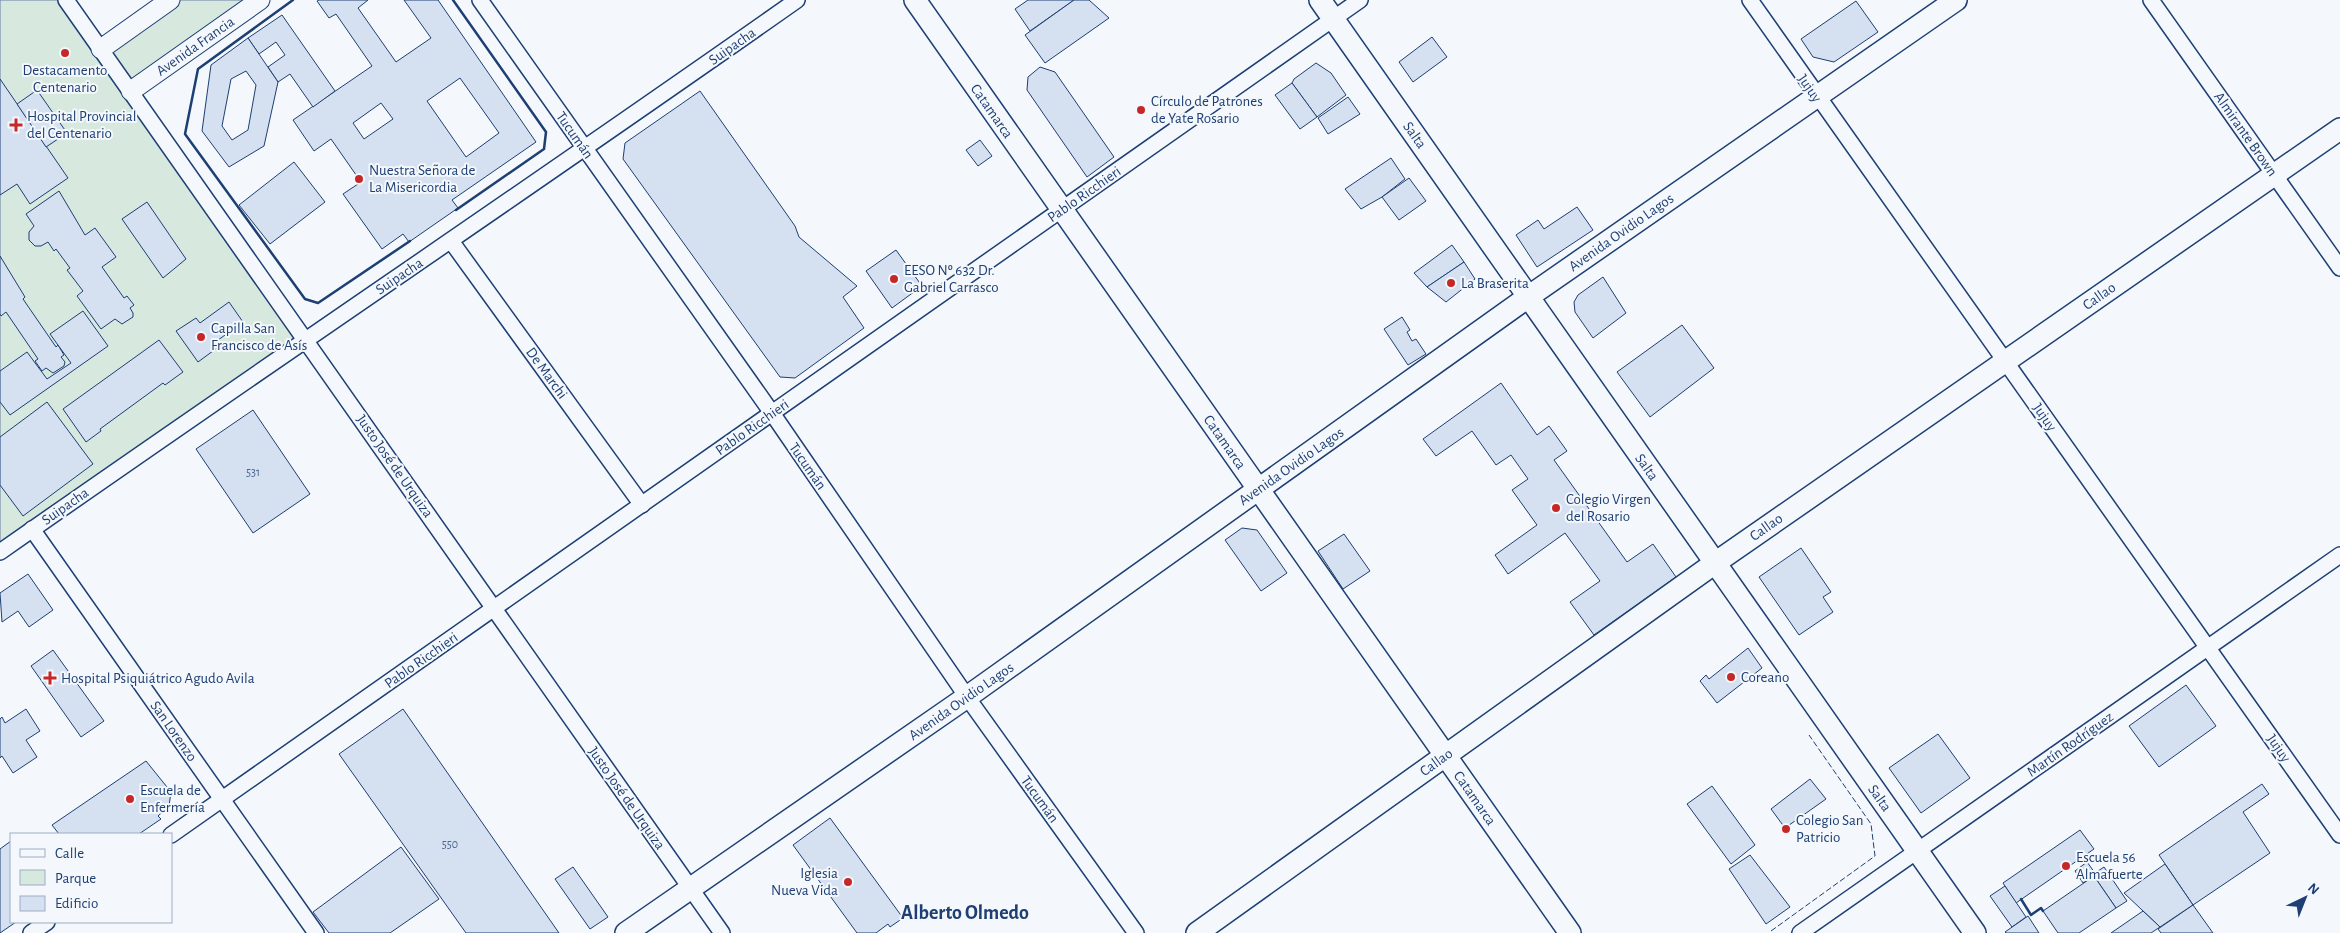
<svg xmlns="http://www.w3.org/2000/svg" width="2340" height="933" viewBox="0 0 2340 933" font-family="'Alegreya Sans',sans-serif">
  <rect width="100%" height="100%" fill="#f4f7fb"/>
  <path fill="#d7e8df" stroke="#687fa3" d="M 0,0 L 66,0 L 101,49 L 170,0 L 260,0 L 131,91 L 306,340 L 0,552 Z"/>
  <g fill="#d5e0f0" stroke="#1d3f73" fill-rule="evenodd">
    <path d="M 319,0 L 368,0 L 358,8 L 396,62 L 431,38 L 404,0 L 438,0 L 536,142 L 452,200 L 458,208 L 409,242 L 403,234 L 382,249 L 343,194 L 361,182 L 331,139 L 314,151 L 293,120 L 372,66 L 336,14 L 329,18 L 317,1 ZM 460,78 L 499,133 L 466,157 L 427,101 ZM 381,103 L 393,119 L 364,139 L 353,123 Z"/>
    <path d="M 1028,0 L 1074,0 L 1030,31 L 1015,9 Z"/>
    <path d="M 1074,0 L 1089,0 L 1109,18 L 1045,63 L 1025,35 Z"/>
    <path d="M 1856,1 L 1878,32 L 1834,62 L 1813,57 L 1801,39 Z"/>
    <path d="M 282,15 L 335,91 L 313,107 L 290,74 L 278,82 L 268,67 L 285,55 L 276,42 L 259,54 L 248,38 Z"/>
    <path d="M 1432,37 L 1447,57 L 1413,82 L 1399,62 Z"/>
    <path d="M 248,38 L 278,82 L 264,146 L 229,167 L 202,131 L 211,65 ZM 246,71 L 256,85 L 248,130 L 232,140 L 222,126 L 231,79 Z"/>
    <path d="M 1316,63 L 1331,73 L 1346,95 L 1317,117 L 1292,83 L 1294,79 Z"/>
    <path d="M 1040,67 L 1055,72 L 1114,157 L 1087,177 L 1027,90 L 1028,77 Z"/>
    <path d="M 0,79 L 68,178 L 30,204 L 17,184 L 0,195 Z"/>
    <path d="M 1292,83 L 1317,117 L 1300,129 L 1275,95 Z"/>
    <path d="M 37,90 L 67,133 L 46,147 L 17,104 Z"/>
    <path d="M 700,91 L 795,226 L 799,237 L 857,286 L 843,297 L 864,328 L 795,378 L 780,377 L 623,159 L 625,143 Z"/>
    <path d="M 1348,97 L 1360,114 L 1328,134 L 1318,118 Z"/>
    <path d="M 980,140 L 992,156 L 978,166 L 966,150 Z"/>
    <path d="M 1391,158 L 1405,179 L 1382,197 L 1361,209 L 1345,189 Z"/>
    <path d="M 294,162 L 325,202 L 270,244 L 239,205 Z"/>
    <path d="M 1409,178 L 1426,201 L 1399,220 L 1382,197 Z"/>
    <path d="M 59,191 L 85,235 L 95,228 L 116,257 L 102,267 L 124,298 L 127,296 L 134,305 L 130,308 L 133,313 L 133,317 L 122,324 L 115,319 L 101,329 L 77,296 L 83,291 L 67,270 L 70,268 L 56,249 L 54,251 L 48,242 L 41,246 L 35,246 L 29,240 L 29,232 L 34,226 L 26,214 Z"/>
    <path d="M 147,202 L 186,259 L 163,278 L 122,219 Z"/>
    <path d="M 1577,207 L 1593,230 L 1537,267 L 1516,235 L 1538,220 L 1544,229 Z"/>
    <path d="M 1452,245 L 1464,262 L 1427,287 L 1414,273 Z"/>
    <path d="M 896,250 L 922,286 L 892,308 L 866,271 Z"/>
    <path d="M 0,256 L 25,297 L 23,299 L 56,347 L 58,345 L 64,355 L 61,357 L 65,362 L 64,366 L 53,373 L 46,368 L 42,371 L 35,361 L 38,359 L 6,312 L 1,316 L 0,314 Z"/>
    <path d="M 1464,262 L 1475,279 L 1446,302 L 1427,287 Z"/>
    <path d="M 1603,277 L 1626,313 L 1593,338 L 1575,312 L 1574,302 L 1578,295 Z"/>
    <path d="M 229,302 L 243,322 L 214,343 L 217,348 L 198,362 L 176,331 L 196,318 L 200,323 Z"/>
    <path d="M 83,311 L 108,346 L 10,415 L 0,402 L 0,371 L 27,352 L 47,379 L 71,363 L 50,334 Z"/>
    <path d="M 1402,317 L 1410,330 L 1407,332 L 1412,341 L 1416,339 L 1426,354 L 1408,365 L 1384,329 Z"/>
    <path d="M 1682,325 L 1714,368 L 1650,417 L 1617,372 Z"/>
    <path d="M 159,340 L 183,372 L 165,385 L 163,383 L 100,429 L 101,431 L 86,442 L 63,409 Z"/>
    <path d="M 1501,383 L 1537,435 L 1549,426 L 1567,451 L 1554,460 L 1627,562 L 1653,544 L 1676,577 L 1594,635 L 1570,602 L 1600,581 L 1565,533 L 1508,574 L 1495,555 L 1537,525 L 1512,490 L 1528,479 L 1511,455 L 1496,465 L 1472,431 L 1436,456 L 1423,439 Z"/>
    <path d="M 47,402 L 93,464 L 23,516 L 0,485 L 0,437 Z"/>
    <path d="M 253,410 L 310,494 L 253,533 L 196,449 Z"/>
    <path d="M 1242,528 L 1257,530 L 1287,573 L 1261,591 L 1225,540 Z"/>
    <path d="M 1344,534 L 1370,571 L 1343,589 L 1318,551 Z"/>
    <path d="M 1801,548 L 1831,592 L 1823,597 L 1833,612 L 1799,635 L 1759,577 Z"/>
    <path d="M 28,574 L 53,610 L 29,627 L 18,611 L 2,622 L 0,593 Z"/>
    <path d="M 1748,648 L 1762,668 L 1717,703 L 1700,681 L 1706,675 L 1709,679 Z"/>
    <path d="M 53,650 L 104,721 L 81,737 L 31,666 Z"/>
    <path d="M 2186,685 L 2216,726 L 2159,767 L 2129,726 Z"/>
    <path d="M 26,709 L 40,731 L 26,740 L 37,757 L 13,773 L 2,756 L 0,758 L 0,719 L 2,717 L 5,723 Z"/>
    <path d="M 403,709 L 559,933 L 466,933 L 339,754 Z"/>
    <path d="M 1938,734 L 1970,778 L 1921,813 L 1889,768 Z"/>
    <path d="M 146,761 L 171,792 L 169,806 L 158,816 L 161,819 L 139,834 L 59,834 L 52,825 Z"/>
    <path d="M 1810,779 L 1826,799 L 1785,828 L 1771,809 Z"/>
    <path d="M 2262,784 L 2269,794 L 2243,812 L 2270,853 L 2193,905 L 2159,855 Z"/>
    <path d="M 1712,786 L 1755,845 L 1731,864 L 1687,804 Z"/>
    <path d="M 830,818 L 903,918 L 890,927 L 888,924 L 876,933 L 857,933 L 793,845 Z"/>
    <path d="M 2080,830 L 2094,849 L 2016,903 L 2003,883 Z"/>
    <path d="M 11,841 L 11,922 L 16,922 L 0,933 L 0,849 Z"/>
    <path d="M 401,847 L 439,899 L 390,933 L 329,933 L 313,912 Z"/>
    <path d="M 1750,855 L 1790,907 L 1766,924 L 1729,869 Z"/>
    <path d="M 2087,862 L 2095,873 L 2104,867 L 2127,901 L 2116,908 L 2094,876 L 2083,883 L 2075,871 Z"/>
    <path d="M 2165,864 L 2193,905 L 2160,927 L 2124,893 Z"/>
    <path d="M 573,867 L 608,917 L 590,929 L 555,879 Z"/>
    <path d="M 2094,876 L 2116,908 L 2079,933 L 2058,933 L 2043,911 Z"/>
    <path d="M 2005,886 L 2026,917 L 2012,927 L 1990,896 Z"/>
    <path d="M 2193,905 L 2213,933 L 2161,933 L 2158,929 Z"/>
    <path d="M 2143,911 L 2160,927 L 2151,933 L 2111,933 Z"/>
    <path d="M 2028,916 L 2039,933 L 2006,933 L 2005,932 Z"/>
  </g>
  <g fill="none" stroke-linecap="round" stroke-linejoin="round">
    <g stroke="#1d3f73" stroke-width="18">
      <g id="minor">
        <path d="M 66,0 L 722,933"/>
        <path d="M 480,0 L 772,413 L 967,697 L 1136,933"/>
        <path d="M 1750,0 L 2340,835"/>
        <path d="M 2151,0 L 2340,268"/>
        <path d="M 451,241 L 642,505"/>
        <path d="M 32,529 L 316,933"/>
        <path d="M 0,552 C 265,366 533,186 797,0"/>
        <path d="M 171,835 L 1360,0"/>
        <path d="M 31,933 L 47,922"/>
        <path d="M 1800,933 L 2340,555"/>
      </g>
    </g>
    <g stroke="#1d3f73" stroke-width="21">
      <g id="tertiary">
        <path d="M 101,49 L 170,0"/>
        <path d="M 131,91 L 260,0"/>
      </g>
    </g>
    <g stroke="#1d3f73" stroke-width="24">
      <g id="secondary">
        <path d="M 915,0 L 1570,933"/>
        <path d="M 1320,0 L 1975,933"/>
        <path d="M 626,933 L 967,697 L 1528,297 L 1956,0"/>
        <path d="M 1197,933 L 1715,563 L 2340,129"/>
      </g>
    </g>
    <use href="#minor" stroke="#f4f7fb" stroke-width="15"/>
    <use href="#tertiary" stroke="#f4f7fb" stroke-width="19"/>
    <use href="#secondary" stroke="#f4f7fb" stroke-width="21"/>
    <path stroke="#1d3f73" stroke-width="1" stroke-dasharray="6 2.5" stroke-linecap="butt" d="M 1771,931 L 1875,856 L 1871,824 L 1809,735"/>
    <g stroke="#1d3f73" stroke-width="2.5">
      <path d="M 293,0 L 198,69 L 185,134 L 305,299 L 318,303 L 410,241"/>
      <path d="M 453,0 L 546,132 L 544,149 L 456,210"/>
      <path d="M 2021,899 L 2031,915 L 2041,908 L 2043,911"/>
    </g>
  </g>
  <g fill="#c62828" stroke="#f4f7fb" stroke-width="2">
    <circle cx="65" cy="53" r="5"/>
    <circle cx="1141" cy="110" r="5"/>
    <path d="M13.5 117.5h5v5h5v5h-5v5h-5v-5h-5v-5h5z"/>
    <circle cx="359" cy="179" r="5"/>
    <circle cx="894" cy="279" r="5"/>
    <circle cx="1451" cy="283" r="5"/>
    <circle cx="201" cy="337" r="5"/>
    <circle cx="1556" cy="508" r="5"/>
    <circle cx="1731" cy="677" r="5"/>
    <path d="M47.5 670.5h5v5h5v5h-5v5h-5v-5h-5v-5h5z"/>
    <circle cx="130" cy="799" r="5"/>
    <circle cx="1786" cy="829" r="5"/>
    <circle cx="2066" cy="866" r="5"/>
    <circle cx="848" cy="882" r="5"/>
  </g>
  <g text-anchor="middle" stroke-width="4" stroke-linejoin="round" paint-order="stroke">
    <g font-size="12" fill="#4b6792">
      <text x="253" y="476">531</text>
      <text x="450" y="848">550</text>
    </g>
    <g font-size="15" fill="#1d3f73" stroke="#f4f7fb">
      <text transform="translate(195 46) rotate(-35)" y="5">Avenida Francia</text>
      <text transform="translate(732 46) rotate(-35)" y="5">Suipacha</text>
      <text transform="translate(1810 88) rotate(55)" y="5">Jujuy</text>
      <text transform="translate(992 111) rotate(55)" y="5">Catamarca</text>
      <text transform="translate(2246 134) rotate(55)" y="5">Almirante Brown</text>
      <text transform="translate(575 135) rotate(55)" y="5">Tucumán</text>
      <text transform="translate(1415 135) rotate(55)" y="5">Salta</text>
      <text transform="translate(1084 194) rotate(-35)" y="5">Pablo Ricchieri</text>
      <text transform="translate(1621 232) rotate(-35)" y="5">Avenida Ovidio Lagos</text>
      <text transform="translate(399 276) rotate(-34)" y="5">Suipacha</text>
      <text transform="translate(2099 296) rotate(-35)" y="5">Callao</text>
      <text transform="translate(547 373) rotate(54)" y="5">De Marchi</text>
      <text transform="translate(2045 417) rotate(55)" y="5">Jujuy</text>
      <text transform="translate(752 427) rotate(-35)" y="5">Pablo Ricchieri</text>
      <text transform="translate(1225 442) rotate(55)" y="5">Catamarca</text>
      <text transform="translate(395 466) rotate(55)" y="5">Justo José de Urquiza</text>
      <text transform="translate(808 466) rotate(55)" y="5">Tucumán</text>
      <text transform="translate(1291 466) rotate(-35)" y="5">Avenida Ovidio Lagos</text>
      <text transform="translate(1647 467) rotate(55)" y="5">Salta</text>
      <text transform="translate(65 506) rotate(-35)" y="5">Suipacha</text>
      <text transform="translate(1766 527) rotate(-35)" y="5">Callao</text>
      <text transform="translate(421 660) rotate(-35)" y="5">Pablo Ricchieri</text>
      <text transform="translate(961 701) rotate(-35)" y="5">Avenida Ovidio Lagos</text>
      <text transform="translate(174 731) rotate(55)" y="5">San Lorenzo</text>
      <text transform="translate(2070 744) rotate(-35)" y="5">Martín Rodríguez</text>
      <text transform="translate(2279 748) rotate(55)" y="5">Jujuy</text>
      <text transform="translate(1436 762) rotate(-36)" y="5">Callao</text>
      <text transform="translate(627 798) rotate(55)" y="5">Justo José de Urquiza</text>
      <text transform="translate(1475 798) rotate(55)" y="5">Catamarca</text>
      <text transform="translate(1880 798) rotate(55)" y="5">Salta</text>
      <text transform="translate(1040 799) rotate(54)" y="5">Tucumán</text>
    </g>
    <g font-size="15" fill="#1d3f73" stroke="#f4f7fb" text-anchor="start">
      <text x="65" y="75" text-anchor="middle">Destacamento<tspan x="65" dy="17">Centenario</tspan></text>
      <text x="1151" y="106">Círculo de Patrones<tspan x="1151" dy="17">de Yate Rosario</tspan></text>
      <text x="27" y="121">Hospital Provincial<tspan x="27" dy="17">del Centenario</tspan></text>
      <text x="369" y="175">Nuestra Señora de<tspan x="369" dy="17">La Misericordia</tspan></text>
      <text x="904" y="275">EESO Nº 632 Dr.<tspan x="904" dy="17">Gabriel Carrasco</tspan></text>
      <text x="1461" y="288">La Braserita</text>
      <text x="211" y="333">Capilla San<tspan x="211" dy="17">Francisco de Asís</tspan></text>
      <text x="1566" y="504">Colegio Virgen<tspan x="1566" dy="17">del Rosario</tspan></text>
      <text x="1741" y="682">Coreano</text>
      <text x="61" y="683">Hospital Psiquiátrico Agudo Avila</text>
      <text x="140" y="795">Escuela de<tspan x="140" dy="17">Enfermería</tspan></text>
      <text x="1796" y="825">Colegio San<tspan x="1796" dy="17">Patricio</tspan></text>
      <text x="2076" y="862">Escuela 56<tspan x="2076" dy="17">Almafuerte</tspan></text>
      <text x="838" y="878" text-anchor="end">Iglesia<tspan x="838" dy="17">Nueva Vida</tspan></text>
    </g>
    <g font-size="20" font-weight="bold" fill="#1d3f73" stroke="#f4f7fb">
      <text x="965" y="919">Alberto Olmedo</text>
    </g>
  </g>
  <rect x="10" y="833" width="162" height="90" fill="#f4f7fb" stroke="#9eadc5"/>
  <rect x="20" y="849" width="25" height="8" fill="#f4f7fb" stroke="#9eadc5"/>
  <text x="55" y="858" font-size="15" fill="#1d3f73">Calle</text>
  <rect x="20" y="870" width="25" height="15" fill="#d7e8df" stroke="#9eadc5"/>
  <text x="55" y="883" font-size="15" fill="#1d3f73">Parque</text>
  <rect x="20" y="896" width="25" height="15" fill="#d5e0f0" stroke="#9eadc5"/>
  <text x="55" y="908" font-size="15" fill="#1d3f73">Edificio</text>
  <g transform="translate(2305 898) rotate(43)" stroke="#f4f7fb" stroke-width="4" paint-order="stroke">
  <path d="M0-4L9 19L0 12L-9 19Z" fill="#1d3f73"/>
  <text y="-8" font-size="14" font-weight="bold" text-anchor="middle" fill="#1d3f73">N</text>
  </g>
</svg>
